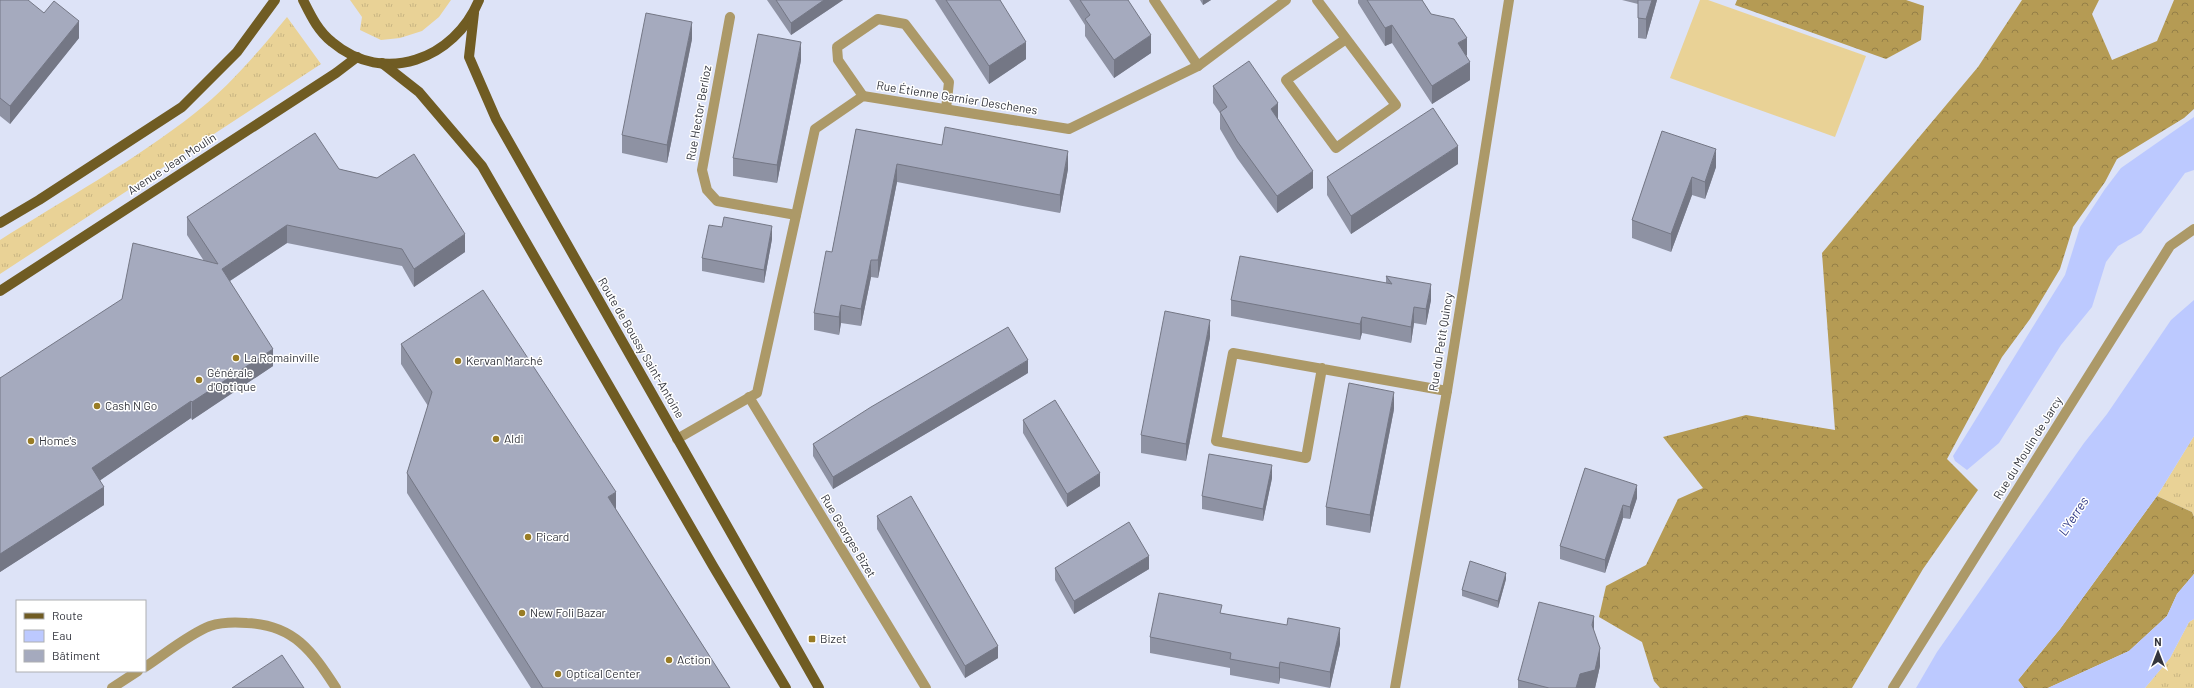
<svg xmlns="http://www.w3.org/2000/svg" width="2194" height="688" viewBox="0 0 2194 688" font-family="Barlow,sans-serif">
  <defs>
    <pattern id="grass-tufts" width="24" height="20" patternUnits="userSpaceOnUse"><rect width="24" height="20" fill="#e9d296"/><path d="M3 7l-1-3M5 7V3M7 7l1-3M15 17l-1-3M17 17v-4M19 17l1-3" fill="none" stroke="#c8b582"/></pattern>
    <pattern id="forest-crowns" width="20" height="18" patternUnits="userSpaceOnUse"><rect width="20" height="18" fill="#b59b54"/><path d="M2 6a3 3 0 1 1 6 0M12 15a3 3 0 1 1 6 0" fill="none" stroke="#947f47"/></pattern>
  </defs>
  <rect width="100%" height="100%" fill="#dde3f7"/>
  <g fill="url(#grass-tufts)">
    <path d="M 350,0 L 451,0 L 439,17 L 422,31 L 400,38 L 381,40 L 360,30 L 362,17 Z"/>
    <path d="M 287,17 L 321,64 L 0,274 L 0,240 C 65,199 134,161 195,113 C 230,86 259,51 287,17 Z"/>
    <path d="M 2194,436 L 2194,517 L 2192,512 L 2157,496 Z"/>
    <path d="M 2194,619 L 2194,688 L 2145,688 L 2170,658 L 2189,622 Z"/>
  </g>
  <g fill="url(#forest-crowns)">
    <path d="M 1737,0 L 1906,0 L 1924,6 L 1921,40 L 1886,59 L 1735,5 Z"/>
    <path d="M 2022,0 L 2099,0 L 2092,14 L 2112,60 L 2157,41 L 2174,0 L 2194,0 L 2194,109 L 2184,118 L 2117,159 L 2105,182 L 2073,227 L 2060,269 L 2030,319 L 2002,357 L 1947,459 L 1978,490 L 1923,569 L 1852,688 L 1660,688 L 1654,681 L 1642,642 L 1599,617 L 1606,586 L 1646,565 L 1678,499 L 1703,488 L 1663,437 L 1746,415 L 1835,430 L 1822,253 L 1978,67 Z"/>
    <path d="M 2157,496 L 2192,512 L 2194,517 L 2194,574 L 2177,594 L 2167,616 L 2129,651 L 2048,688 L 2024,688 L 2018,680 L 2060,629 Z"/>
  </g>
  <path fill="#e9d296" d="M 1700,0 L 1708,0 L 1866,56 L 1835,137 L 1670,78 Z"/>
  <g fill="#bcc9ff">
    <path d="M 2194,117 L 2194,170 L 2185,173 L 2141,233 L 2118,246 L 2106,262 L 2092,307 L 2061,345 L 1999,443 L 1967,470 L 1955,461 L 1953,456 L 2065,275 L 2080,227 L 2105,189 L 2121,168 Z"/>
    <path d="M 2194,300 L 2194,436 L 2157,496 L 2060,629 L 2018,680 L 2024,688 L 1916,688 L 1937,652 L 2084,443 L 2107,414 L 2171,320 Z"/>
    <path d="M 2194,574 L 2194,619 L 2189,622 L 2170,658 L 2145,688 L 2048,688 L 2129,651 L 2167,616 L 2177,594 Z"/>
  </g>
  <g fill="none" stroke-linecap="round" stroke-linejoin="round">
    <g stroke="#ac9968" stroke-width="10">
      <path d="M 1154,0 L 1198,66"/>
      <path d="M 1317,0 L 1396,105 L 1336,148 L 1286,80 L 1346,39"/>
      <path d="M 730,17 L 702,170 L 707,190 L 717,201 L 796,215"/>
      <path d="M 863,96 L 838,60 L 837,47 L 878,19 L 905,24 L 949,82 L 946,109"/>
      <path d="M 1322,368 L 1306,458 L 1216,441 L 1233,353 L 1447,391"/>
      <path d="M 749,397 L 926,688"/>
      <path d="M 677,439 L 757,393 L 815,129 L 863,96 L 1069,129 L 1198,66 L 1286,0"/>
      <path d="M 145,667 C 165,654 189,634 210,626 C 222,622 235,622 247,623 C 294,625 312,651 336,688"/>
      <path d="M 112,688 L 138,671"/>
      <path d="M 1395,688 L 1447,391 L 1509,0"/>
      <path d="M 1893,688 L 2170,246 L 2194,229"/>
    </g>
    <g stroke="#705c23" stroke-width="10">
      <path d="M 303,0 C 311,16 318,31 332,42 C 384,86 455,59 479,0"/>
      <path d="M 474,13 L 469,57 L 496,119 L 819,688"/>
      <path d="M 382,63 L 419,92 L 482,166 L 713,566 L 786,688"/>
      <path d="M 0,223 L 39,200 L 182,107 L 237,52 L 275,0"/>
      <path d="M 0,291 L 336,73 L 357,57"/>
    </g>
  </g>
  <g fill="#8e92a3">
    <path d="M 0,0 L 44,13 L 79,38 L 10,124 L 0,116 Z"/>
    <path d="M 767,0 L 843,0 L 791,35 Z"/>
    <path d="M 935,0 L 1000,0 L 1026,59 L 989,84 Z"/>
    <path d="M 1069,0 L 1128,0 L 1151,53 L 1114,78 L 1085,36 L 1085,25 Z"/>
    <path d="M 1200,0 L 1211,0 L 1203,5 Z"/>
    <path d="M 1358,0 L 1422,0 L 1431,14 L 1467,55 L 1466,56 L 1470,80 L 1432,104 L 1392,43 L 1385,46 L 1358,3 Z"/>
    <path d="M 1622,0 L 1657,0 L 1646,39 L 1638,38 L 1638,4 Z"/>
    <path d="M 692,39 L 667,163 L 622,153 L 622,135 Z"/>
    <path d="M 801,60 L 777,183 L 733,176 L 733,158 Z"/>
    <path d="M 1213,86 L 1278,119 L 1313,188 L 1277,213 L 1237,158 L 1220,129 L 1220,113 L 1213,103 Z"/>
    <path d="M 856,129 L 1068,169 L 1060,213 L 897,182 L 878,278 L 871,277 L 861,326 L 841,323 L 839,335 L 814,330 L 814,313 L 832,252 Z"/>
    <path d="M 1662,131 L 1716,167 L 1705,199 L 1692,195 L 1671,252 L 1632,238 L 1632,220 Z"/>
    <path d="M 1458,164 L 1351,234 L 1327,195 L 1327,177 Z"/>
    <path d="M 339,169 L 377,178 L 465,252 L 414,287 L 402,266 L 287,243 L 230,281 L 273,366 L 192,420 L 191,418 L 100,480 L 104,505 L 0,572 L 0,378 L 204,261 L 187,235 L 187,217 Z"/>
    <path d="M 722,227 L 772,239 L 764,283 L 702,271 L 702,258 Z"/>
    <path d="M 1386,276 L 1431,300 L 1426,325 L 1414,323 L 1411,343 L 1362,333 L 1360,340 L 1231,316 L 1231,300 L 1386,283 Z"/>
    <path d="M 1210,337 L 1186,461 L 1141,453 L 1141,435 Z"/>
    <path d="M 401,344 L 616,510 L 730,688 L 531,688 L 407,493 L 407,473 L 428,406 L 401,364 Z"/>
    <path d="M 1028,373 L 833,489 L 813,456 L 813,444 Z"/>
    <path d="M 1394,409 L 1370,533 L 1326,525 L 1326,507 Z"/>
    <path d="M 1023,420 L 1100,486 L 1067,507 L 1023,433 Z"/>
    <path d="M 1585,468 L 1637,498 L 1630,519 L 1623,518 L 1605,573 L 1560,559 L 1560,546 Z"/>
    <path d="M 1272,478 L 1263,521 L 1202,509 L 1202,496 Z"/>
    <path d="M 877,516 L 998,658 L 965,678 L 877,529 Z"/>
    <path d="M 1055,568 L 1149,569 L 1074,614 L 1055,580 Z"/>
    <path d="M 1506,579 L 1498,608 L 1462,596 L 1462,590 Z"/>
    <path d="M 1222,613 L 1340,644 L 1330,688 L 1280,678 L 1279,684 L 1230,675 L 1230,668 L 1150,653 L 1150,637 Z"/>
    <path d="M 1594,631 L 1600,666 L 1595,688 L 1518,688 L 1518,680 Z"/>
  </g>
  <g fill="#747785">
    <path d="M 824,0 L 843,0 L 791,35 L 791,23 Z"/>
    <path d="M 1203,0 L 1211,0 L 1203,5 Z"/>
    <path d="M 1652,0 L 1657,0 L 1646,39 L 1646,19 Z"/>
    <path d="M 79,21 L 79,38 L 10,124 L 10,106 Z"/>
    <path d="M 692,22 L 692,39 L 667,163 L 667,145 Z"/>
    <path d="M 1392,25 L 1392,43 L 1385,46 L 1385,28 Z"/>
    <path d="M 1151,35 L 1151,53 L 1114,78 L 1114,60 Z"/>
    <path d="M 1467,38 L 1467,55 L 1458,61 L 1458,43 Z"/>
    <path d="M 801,42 L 801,60 L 777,183 L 777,165 Z"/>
    <path d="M 1026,42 L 1026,59 L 989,84 L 989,66 Z"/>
    <path d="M 1470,62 L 1470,80 L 1432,104 L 1432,86 Z"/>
    <path d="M 1278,103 L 1278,120 L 1271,109 Z"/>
    <path d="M 1458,146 L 1458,164 L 1351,234 L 1351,216 Z"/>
    <path d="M 1716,149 L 1716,167 L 1705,199 L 1705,182 Z"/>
    <path d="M 1068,151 L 1068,169 L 1060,213 L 1060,195 Z"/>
    <path d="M 897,164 L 897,182 L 878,278 L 878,260 Z"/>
    <path d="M 1313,171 L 1313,188 L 1277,213 L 1277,196 Z"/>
    <path d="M 1692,177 L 1692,195 L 1671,252 L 1671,234 Z"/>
    <path d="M 287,225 L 287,243 L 222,286 L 222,269 Z"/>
    <path d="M 772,226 L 772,239 L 764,283 L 764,270 Z"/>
    <path d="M 465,234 L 465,252 L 414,287 L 414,269 Z"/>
    <path d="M 871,260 L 871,277 L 861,326 L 861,309 Z"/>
    <path d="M 1431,284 L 1431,300 L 1426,325 L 1426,309 Z"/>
    <path d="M 841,305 L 841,323 L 839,335 L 839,317 Z"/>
    <path d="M 1414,307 L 1414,323 L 1411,343 L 1411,327 Z"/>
    <path d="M 1362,317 L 1362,333 L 1360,340 L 1360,324 Z"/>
    <path d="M 1210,320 L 1210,337 L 1186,461 L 1186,444 Z"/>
    <path d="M 273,349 L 273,366 L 192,420 L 192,402 Z"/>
    <path d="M 1028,360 L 1028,373 L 833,489 L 833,477 Z"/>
    <path d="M 1394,392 L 1394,409 L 1370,533 L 1370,515 Z"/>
    <path d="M 191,401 L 191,418 L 92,486 L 92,468 Z"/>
    <path d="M 1272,465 L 1272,478 L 1263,521 L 1263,509 Z"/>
    <path d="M 1100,473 L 1100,486 L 1067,507 L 1067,494 Z"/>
    <path d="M 1637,485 L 1637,498 L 1630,519 L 1630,507 Z"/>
    <path d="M 104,487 L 104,505 L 0,572 L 0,554 Z"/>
    <path d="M 616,492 L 616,511 L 608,497 Z"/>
    <path d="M 1623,505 L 1623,518 L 1605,573 L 1605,560 Z"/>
    <path d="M 1149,556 L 1149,569 L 1074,614 L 1074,601 Z"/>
    <path d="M 1506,573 L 1506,579 L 1498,608 L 1498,601 Z"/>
    <path d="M 1594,616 L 1594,634 L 1592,625 Z"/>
    <path d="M 1340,628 L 1340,644 L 1330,688 L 1330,672 Z"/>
    <path d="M 998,646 L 998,658 L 965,678 L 965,666 Z"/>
    <path d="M 1600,648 L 1600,666 L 1595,688 L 1576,688 L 1580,674 Z"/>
    <path d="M 1280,662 L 1280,678 L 1279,684 L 1279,668 Z"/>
  </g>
  <g fill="#a5aabe" stroke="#747785">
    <path d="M 0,0 L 28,0 L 44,13 L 54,1 L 79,21 L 10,106 L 0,98 Z"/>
    <path d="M 776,0 L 824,0 L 791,23 Z"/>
    <path d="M 946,0 L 1000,0 L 1026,42 L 989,66 Z"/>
    <path d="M 1080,0 L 1128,0 L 1151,35 L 1114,60 L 1085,19 L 1090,15 Z"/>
    <path d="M 1367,0 L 1422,0 L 1431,14 L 1454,19 L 1467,38 L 1458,43 L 1470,62 L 1432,86 L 1392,25 L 1385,28 Z"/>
    <path d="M 1638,0 L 1652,0 L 1646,19 L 1638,18 Z"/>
    <path d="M 646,13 L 692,22 L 667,145 L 622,135 Z"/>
    <path d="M 758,34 L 801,42 L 777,165 L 733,158 Z"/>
    <path d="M 1249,61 L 1278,103 L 1271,109 L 1313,171 L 1277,196 L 1237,141 L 1220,112 L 1227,107 L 1213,86 Z"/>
    <path d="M 1433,108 L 1458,146 L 1351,216 L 1327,177 Z"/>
    <path d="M 945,127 L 1068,151 L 1060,195 L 897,164 L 878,260 L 871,260 L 861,309 L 841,305 L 839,317 L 814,313 L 826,251 L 832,252 L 856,129 L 942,145 Z"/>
    <path d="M 1662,131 L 1716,149 L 1705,182 L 1692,177 L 1671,234 L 1632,220 Z"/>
    <path d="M 315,133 L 339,169 L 377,178 L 414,154 L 465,234 L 414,269 L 402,249 L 287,225 L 222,269 L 273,349 L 192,402 L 191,401 L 92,468 L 104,487 L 0,554 L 0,378 L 122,299 L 133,243 L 218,264 L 187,217 Z"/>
    <path d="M 724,217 L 772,226 L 764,270 L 702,258 L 709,225 L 722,227 Z"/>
    <path d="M 1240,256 L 1392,284 L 1386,276 L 1431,284 L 1426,309 L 1414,307 L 1411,327 L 1362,317 L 1360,324 L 1231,300 Z"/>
    <path d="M 483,290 L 616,492 L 608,497 L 730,688 L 543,688 L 407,473 L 432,392 L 401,344 Z"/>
    <path d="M 1165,311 L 1210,320 L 1186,444 L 1141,435 Z"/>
    <path d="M 1008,327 L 1028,360 L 833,477 L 813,444 L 871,407 Z"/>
    <path d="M 1349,383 L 1394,392 L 1370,515 L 1326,507 Z"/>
    <path d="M 1055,400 L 1100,473 L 1067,494 L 1023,420 Z"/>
    <path d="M 1209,454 L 1272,465 L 1263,509 L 1202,496 Z"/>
    <path d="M 1585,468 L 1637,485 L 1630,507 L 1623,505 L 1605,560 L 1560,546 Z"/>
    <path d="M 911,496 L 998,646 L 965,666 L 877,516 Z"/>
    <path d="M 1129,522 L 1149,556 L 1074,601 L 1055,568 Z"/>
    <path d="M 1470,561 L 1506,573 L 1498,601 L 1462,590 Z"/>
    <path d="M 1159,593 L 1222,605 L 1220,613 L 1287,625 L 1288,618 L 1340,628 L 1330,672 L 1280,662 L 1279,668 L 1230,659 L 1231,653 L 1150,637 Z"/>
    <path d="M 1539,602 L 1594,616 L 1592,625 L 1600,648 L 1595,670 L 1580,674 L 1576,688 L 1549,688 L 1518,680 Z"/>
    <path d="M 282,655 L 304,688 L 232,688 Z"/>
  </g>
  <g fill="#997c25" stroke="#fff" stroke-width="1.5">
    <circle cx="236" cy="358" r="4"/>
    <circle cx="458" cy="361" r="4"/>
    <circle cx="199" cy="380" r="4"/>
    <circle cx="97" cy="406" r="4"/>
    <circle cx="496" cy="439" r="4"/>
    <circle cx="31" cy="441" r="4"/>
    <circle cx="528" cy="537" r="4"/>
    <circle cx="522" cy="613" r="4"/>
    <rect x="808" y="635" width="8" height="8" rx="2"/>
    <circle cx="669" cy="660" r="4"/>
    <circle cx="558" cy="674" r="4"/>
  </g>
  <g text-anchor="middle" stroke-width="3" stroke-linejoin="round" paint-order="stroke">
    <g font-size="12" fill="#34363e" stroke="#fff">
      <text transform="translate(957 98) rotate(9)" y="4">Rue Étienne Garnier Deschenes</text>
      <text transform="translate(699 113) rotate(-80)" y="4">Rue Hector Berlioz</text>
      <text transform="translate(172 164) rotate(-33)" y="4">Avenue Jean Moulin</text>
      <text transform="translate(1441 342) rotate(-81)" y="4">Rue du Petit Quincy</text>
      <text transform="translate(641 348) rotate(60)" y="4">Route de Boussy Saint-Antoine</text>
      <text transform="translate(2028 448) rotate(-58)" y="4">Rue du Moulin de Jarcy</text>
      <text transform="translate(848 536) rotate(59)" y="4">Rue Georges Bizet</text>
    </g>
    <g font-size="12" fill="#34363e" stroke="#fff" text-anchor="start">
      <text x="244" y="362">La Romainville</text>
      <text x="466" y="365">Kervan Marché</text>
      <text x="207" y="377">Générale<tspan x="207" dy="14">d'Optique</tspan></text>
      <text x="105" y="410">Cash N Go</text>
      <text x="504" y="443">Aldi</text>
      <text x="39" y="445">Home's</text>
      <text x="536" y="541">Picard</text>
      <text x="530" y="617">New Foli Bazar</text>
      <text x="820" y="643">Bizet</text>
      <text x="677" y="664">Action</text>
      <text x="566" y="678">Optical Center</text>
    </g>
    <g font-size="13" font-style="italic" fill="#303985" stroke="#fff">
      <text transform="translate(2073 516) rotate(-57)" y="5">L'Yerres</text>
    </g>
  </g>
  <rect x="16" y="600" width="130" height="72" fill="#ffffff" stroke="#aeafb2"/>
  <rect x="24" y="613" width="20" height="6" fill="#705c23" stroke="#aeafb2"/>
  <text x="52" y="620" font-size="12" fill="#34363e">Route</text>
  <rect x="24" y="630" width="20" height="12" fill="#bcc9ff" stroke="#aeafb2"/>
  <text x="52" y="640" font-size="12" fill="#34363e">Eau</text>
  <rect x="24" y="650" width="20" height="12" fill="#a5aabe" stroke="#aeafb2"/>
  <text x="52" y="660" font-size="12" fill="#34363e">Bâtiment</text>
  <g transform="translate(2158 652)" stroke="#ffffff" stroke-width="3" paint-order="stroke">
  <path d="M0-3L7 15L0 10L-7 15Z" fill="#34363e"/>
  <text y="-6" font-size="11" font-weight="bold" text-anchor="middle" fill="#34363e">N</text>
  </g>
</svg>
